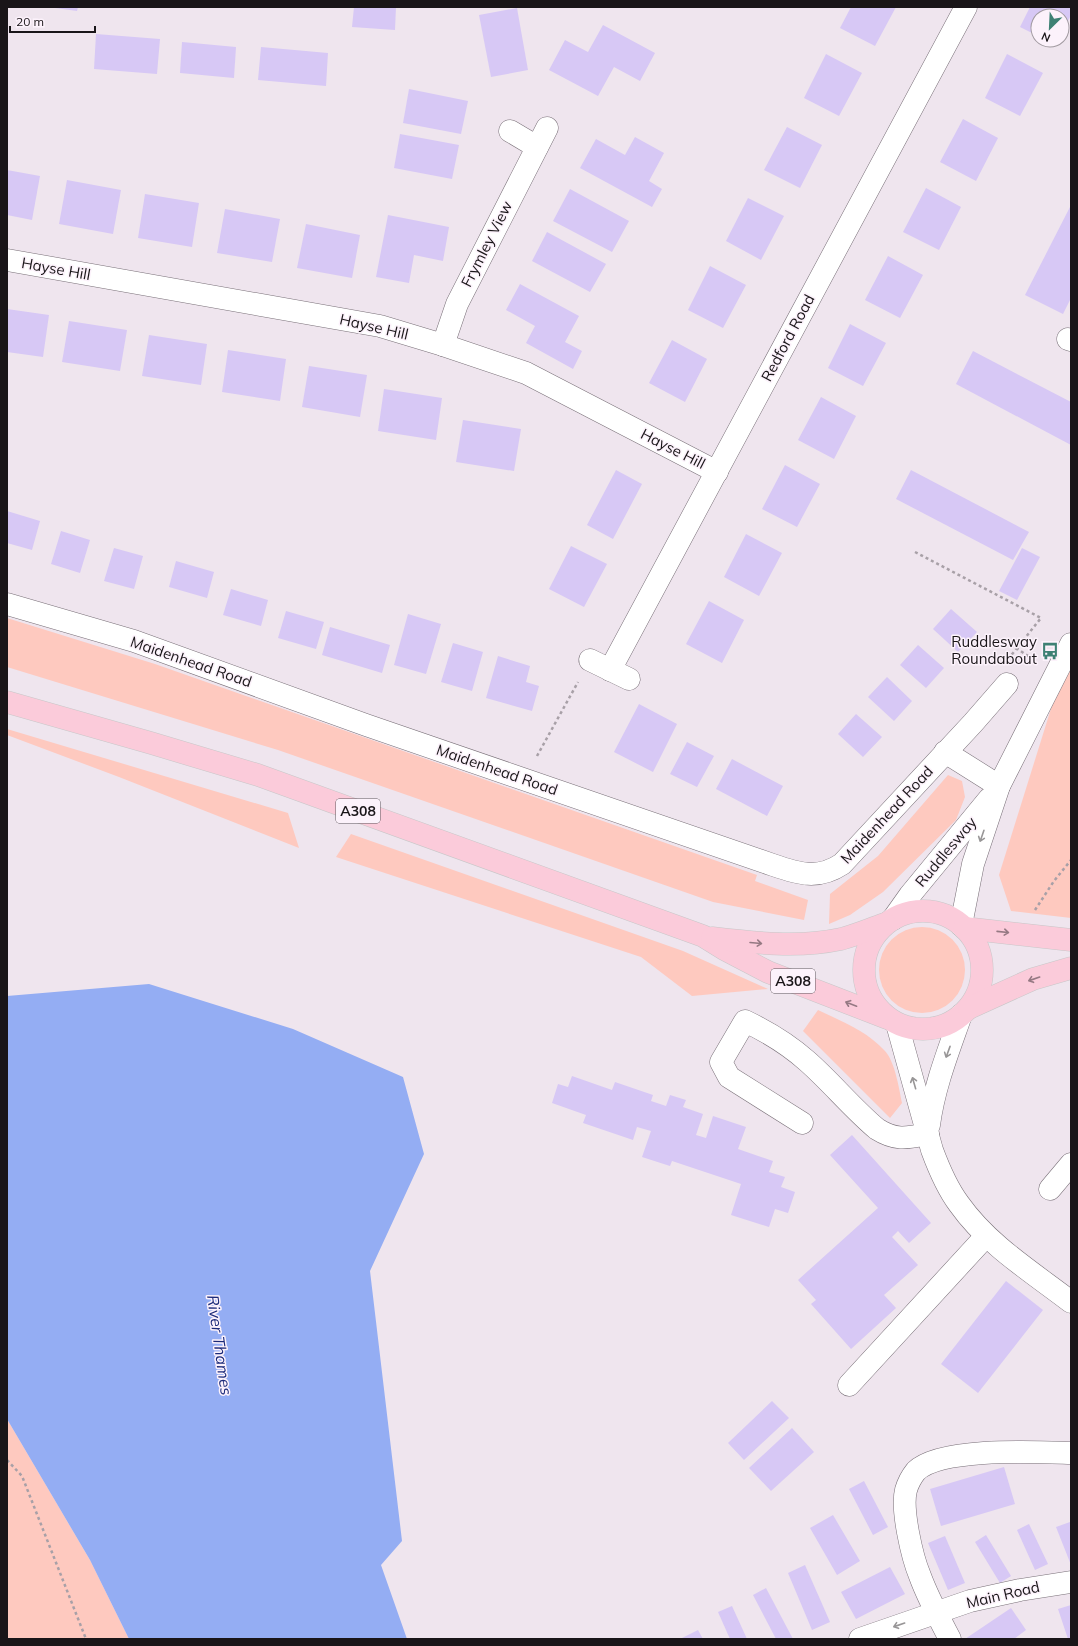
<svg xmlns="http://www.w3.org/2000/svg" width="1078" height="1646" viewBox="0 0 1078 1646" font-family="Mulish,sans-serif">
  <rect width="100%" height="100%" fill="#efe5ee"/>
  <g fill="#fec9bf">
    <path d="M 7,618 L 155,664 L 757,875 L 755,881 L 808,900 L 804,920 L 713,902 L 278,750 L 7,667 Z"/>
    <path d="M 1071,666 L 1071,918 L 1011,911 L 999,875 L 1059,683 Z"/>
    <path d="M 7,729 L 288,813 L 299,848 L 119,777 L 7,735 Z"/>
    <path d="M 948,775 L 962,781 L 965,797 L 956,820 L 883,892 L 850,915 L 829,924 L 830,894 L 878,856 Z"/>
    <path d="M 351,834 L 683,951 L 768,989 L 692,996 L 641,957 L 336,857 Z"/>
    <circle cx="922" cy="970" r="43"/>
    <path d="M 818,1010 C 841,1021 867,1031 885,1051 C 895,1062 899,1088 902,1103 L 890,1118 L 803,1031 Z"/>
    <path d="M 7,1419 L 90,1560 L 129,1639 L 7,1639 Z"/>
  </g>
  <path fill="#94adf3" d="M 149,984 L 293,1029 L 403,1077 L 424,1154 L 370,1271 L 402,1541 L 381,1565 L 407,1639 L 129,1639 L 90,1560 L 7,1419 L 7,996 Z"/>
  <g fill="#d7c8f5">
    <path d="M 48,7 L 78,7 L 77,11 Z"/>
    <path d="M 354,7 L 396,7 L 395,30 L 352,27 Z"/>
    <path d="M 851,7 L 896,7 L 875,46 L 840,28 Z"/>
    <path d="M 1030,7 L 1071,7 L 1071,15 L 1062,33 L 1062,16 L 1038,16 L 1038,36 L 1020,27 Z"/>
    <path d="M 517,8 L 528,70 L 491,77 L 479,15 Z"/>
    <path d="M 603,25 L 655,53 L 640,81 L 614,67 L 598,96 L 549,70 L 565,40 L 588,52 Z"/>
    <path d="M 96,34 L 160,39 L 157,74 L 94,69 Z"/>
    <path d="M 1045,40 L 1058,40 L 1055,45 Z"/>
    <path d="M 182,42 L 236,47 L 234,78 L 180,73 Z"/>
    <path d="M 261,47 L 328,53 L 326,86 L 258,80 Z"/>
    <path d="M 826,54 L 862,73 L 839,116 L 804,98 Z"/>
    <path d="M 1007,54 L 1043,73 L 1020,116 L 985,98 Z"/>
    <path d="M 409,89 L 468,101 L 461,134 L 403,123 Z"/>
    <path d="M 963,119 L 998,138 L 976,181 L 940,162 Z"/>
    <path d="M 787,127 L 822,145 L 800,188 L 764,170 Z"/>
    <path d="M 400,134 L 459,145 L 452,179 L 394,168 Z"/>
    <path d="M 635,137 L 664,153 L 649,181 L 662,189 L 652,207 L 580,168 L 596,139 L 625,155 Z"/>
    <path d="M 7,170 L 40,176 L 32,220 L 7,215 Z"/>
    <path d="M 67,180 L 121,190 L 113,234 L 59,224 Z"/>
    <path d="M 926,188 L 961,207 L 939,250 L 903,232 Z"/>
    <path d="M 570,189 L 629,221 L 612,252 L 553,221 Z"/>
    <path d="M 145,194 L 199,203 L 192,247 L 138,238 Z"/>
    <path d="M 748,198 L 784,216 L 761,260 L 726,241 Z"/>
    <path d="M 1071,205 L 1071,298 L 1063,314 L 1025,295 Z"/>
    <path d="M 225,209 L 280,219 L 272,262 L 217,253 Z"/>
    <path d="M 388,215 L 449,227 L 443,261 L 414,255 L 409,283 L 376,277 Z"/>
    <path d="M 306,224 L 360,235 L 352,278 L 297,268 Z"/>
    <path d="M 547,232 L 606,264 L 590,292 L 532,261 Z"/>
    <path d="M 888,256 L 923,275 L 900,318 L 865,300 Z"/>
    <path d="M 710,266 L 746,285 L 723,328 L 688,310 Z"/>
    <path d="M 520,284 L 579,316 L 565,342 L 582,351 L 573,369 L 526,343 L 535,326 L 506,310 Z"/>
    <path d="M 7,309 L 49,315 L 43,357 L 7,352 Z"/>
    <path d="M 69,321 L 127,330 L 120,371 L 62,362 Z"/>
    <path d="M 850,324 L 886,343 L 863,386 L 828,368 Z"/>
    <path d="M 149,335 L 207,344 L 201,385 L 142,376 Z"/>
    <path d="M 672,340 L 707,359 L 685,402 L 649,383 Z"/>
    <path d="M 228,350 L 286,359 L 280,401 L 222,392 Z"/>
    <path d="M 973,351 L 1071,402 L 1071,445 L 956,384 Z"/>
    <path d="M 309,366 L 367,375 L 360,417 L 302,407 Z"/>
    <path d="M 384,389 L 442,398 L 436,440 L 378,431 Z"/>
    <path d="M 821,397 L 856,416 L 834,459 L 798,440 Z"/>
    <path d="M 463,420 L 521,429 L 514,471 L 456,462 Z"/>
    <path d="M 785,465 L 820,484 L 797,527 L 762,509 Z"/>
    <path d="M 616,470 L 642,484 L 613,539 L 587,525 Z"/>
    <path d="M 911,470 L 1029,532 L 1013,560 L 896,499 Z"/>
    <path d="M 7,511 L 40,521 L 32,550 L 7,543 Z"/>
    <path d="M 61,531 L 90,540 L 80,573 L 51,564 Z"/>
    <path d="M 746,534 L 782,553 L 759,596 L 724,577 Z"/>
    <path d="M 571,546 L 607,564 L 584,607 L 549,589 Z"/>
    <path d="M 114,548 L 143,556 L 134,589 L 104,581 Z"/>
    <path d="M 1022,548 L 1040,557 L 1017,600 L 999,591 Z"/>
    <path d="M 176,561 L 214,572 L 207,598 L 169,587 Z"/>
    <path d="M 231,589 L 268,600 L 261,626 L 223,615 Z"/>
    <path d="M 709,601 L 744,620 L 722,663 L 686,644 Z"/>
    <path d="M 951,609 L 977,632 L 958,652 L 933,629 Z"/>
    <path d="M 286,611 L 324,622 L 316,649 L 278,638 Z"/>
    <path d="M 408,614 L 441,624 L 426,674 L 394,665 Z"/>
    <path d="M 330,627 L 390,645 L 382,673 L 322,655 Z"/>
    <path d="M 453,643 L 483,652 L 472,691 L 441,682 Z"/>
    <path d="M 918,645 L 944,668 L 926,688 L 900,665 Z"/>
    <path d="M 498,656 L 530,666 L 526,682 L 539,686 L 532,711 L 486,698 Z"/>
    <path d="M 887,677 L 912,701 L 894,721 L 868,697 Z"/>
    <path d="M 639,704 L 677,724 L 653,772 L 614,752 Z"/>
    <path d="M 856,714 L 882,737 L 863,757 L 838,734 Z"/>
    <path d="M 687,742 L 714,756 L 697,787 L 670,774 Z"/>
    <path d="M 732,759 L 783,786 L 767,816 L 716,789 Z"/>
    <path d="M 572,1076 L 612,1090 L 615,1082 L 653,1095 L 651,1101 L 666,1106 L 670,1095 L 686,1100 L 683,1107 L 703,1114 L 696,1135 L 706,1138 L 713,1116 L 746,1127 L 738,1149 L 773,1161 L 769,1172 L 785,1177 L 781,1187 L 795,1192 L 788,1213 L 775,1209 L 769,1227 L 731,1215 L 741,1184 L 672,1161 L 670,1166 L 642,1157 L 651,1131 L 637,1127 L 633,1140 L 583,1123 L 586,1115 L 552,1103 L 558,1084 L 568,1087 Z"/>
    <path d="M 852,1135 L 931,1223 L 909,1243 L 898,1231 L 892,1237 L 918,1265 L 884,1295 L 896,1308 L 851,1349 L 811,1304 L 816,1300 L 798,1280 L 878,1208 L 830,1155 Z"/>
    <path d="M 1006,1281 L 1043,1310 L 978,1393 L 941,1364 Z"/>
    <path d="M 772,1401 L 789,1418 L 744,1460 L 728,1443 Z"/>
    <path d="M 792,1428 L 814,1452 L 771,1491 L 749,1468 Z"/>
    <path d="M 1004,1467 L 1015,1504 L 941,1526 L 930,1489 Z"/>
    <path d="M 864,1481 L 888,1527 L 873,1535 L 849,1489 Z"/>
    <path d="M 833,1515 L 860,1561 L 837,1575 L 810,1528 Z"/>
    <path d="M 1070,1522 L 1071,1525 L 1071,1565 L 1056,1527 Z"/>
    <path d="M 1029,1524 L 1048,1564 L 1035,1570 L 1017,1530 Z"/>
    <path d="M 986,1535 L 1011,1576 L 1000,1583 L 975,1542 Z"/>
    <path d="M 945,1536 L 965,1583 L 948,1590 L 928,1543 Z"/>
    <path d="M 805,1565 L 830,1622 L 812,1630 L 788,1573 Z"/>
    <path d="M 890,1567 L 905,1594 L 856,1619 L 841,1592 Z"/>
    <path d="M 766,1588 L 793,1639 L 776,1639 L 753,1595 Z"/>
    <path d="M 1071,1605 L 1071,1639 L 1068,1639 L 1058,1609 Z"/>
    <path d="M 732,1606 L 747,1639 L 730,1639 L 718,1612 Z"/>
    <path d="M 1011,1608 L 1026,1630 L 1014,1639 L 965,1639 Z"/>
    <path d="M 698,1630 L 703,1639 L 680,1639 Z"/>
  </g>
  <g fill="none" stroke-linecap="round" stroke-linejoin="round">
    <g stroke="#797078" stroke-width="23">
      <g id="minor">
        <path d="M 510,131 L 537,147"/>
        <path d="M 7,260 L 380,326 L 443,345 L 526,373 L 717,472"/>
        <path d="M 1068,339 L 1071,340"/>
        <path d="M 443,345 L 457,304 L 547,128"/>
        <path d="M 7,604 L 134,641 L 366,725 L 773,865 C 799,874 818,880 842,864 L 973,723 L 1007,684"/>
        <path d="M 590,660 L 629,679"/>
        <path d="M 610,670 L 966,7"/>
        <path d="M 945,752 L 999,786"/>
        <path d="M 893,919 L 910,895 L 989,799"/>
        <path d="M 961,925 L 973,864 L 999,786 L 1071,644"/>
        <path d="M 897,1024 L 932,1150 C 939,1169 947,1188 959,1204 C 988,1245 1032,1272 1071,1302"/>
        <path d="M 802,1123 L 729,1077 L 721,1062 L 745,1021 C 768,1032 788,1044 807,1061 C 831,1082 852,1108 877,1129 C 896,1141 907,1138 928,1134"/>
        <path d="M 929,1125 C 934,1087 948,1052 961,1015"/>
        <path d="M 1050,1189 L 1071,1164"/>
        <path d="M 849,1385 L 986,1236"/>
        <path d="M 860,1639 L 970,1601 L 1020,1590 L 1071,1582"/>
        <path d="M 950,1639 C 939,1618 928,1598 920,1576 C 912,1557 901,1509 906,1490 C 908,1483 912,1476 916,1471 C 941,1447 1037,1452 1071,1453"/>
      </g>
    </g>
    <g stroke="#c8c7c8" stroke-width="23">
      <g id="major">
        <path d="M 7,702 L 151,743 L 258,775 L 703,936 L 724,949 L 768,972 L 887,1018"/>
        <circle cx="923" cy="970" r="59"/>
        <path d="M 964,928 L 1071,940"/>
        <path d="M 712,938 C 755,943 799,948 841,939 C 856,935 870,929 885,924"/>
        <path d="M 969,1008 L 1033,979 L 1071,968"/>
      </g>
    </g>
    <g stroke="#a8a0a7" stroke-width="2.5" stroke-dasharray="3 3" stroke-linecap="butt">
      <path d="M 915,552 L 1041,618 L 1009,658"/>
      <path d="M 1016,648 L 1034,660"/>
      <path d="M 537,756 L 578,682"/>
      <path d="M 1035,910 L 1054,881 L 1071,860"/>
      <path d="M 7,1460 L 22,1476 L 86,1639"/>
    </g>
    <use href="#minor" stroke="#fff" stroke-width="22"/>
    <use href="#major" stroke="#fbcbda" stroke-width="22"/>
  </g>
  <defs><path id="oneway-shaft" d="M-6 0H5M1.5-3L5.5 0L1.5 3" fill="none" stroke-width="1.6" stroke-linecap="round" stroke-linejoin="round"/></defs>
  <g stroke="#989697">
    <use href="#oneway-shaft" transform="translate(982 836) rotate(109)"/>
    <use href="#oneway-shaft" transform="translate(948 1052) rotate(110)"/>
    <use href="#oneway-shaft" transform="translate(914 1083) rotate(-106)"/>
    <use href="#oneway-shaft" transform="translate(899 1625) rotate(161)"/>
  </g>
  <g stroke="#957983">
    <use href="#oneway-shaft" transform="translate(1003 932) rotate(6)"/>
    <use href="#oneway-shaft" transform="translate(756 943) rotate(5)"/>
    <use href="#oneway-shaft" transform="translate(1034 979) rotate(161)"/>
    <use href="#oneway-shaft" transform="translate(851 1004) rotate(-159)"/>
  </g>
  <defs>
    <g id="bus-bare" transform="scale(1.38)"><path d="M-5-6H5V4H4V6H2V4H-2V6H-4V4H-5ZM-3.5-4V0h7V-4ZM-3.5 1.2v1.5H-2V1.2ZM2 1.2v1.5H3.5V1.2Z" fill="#3e8174" stroke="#fcf2fb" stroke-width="2.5" paint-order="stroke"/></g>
  </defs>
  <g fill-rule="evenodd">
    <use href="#bus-bare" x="1050" y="651"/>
  </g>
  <g text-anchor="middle" stroke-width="3" stroke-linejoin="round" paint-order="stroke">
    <g fill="#fcf2fb" stroke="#5d575c" stroke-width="1">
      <rect x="336" y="799" width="44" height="24" rx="3"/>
      <rect x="771" y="969" width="44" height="24" rx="3"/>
    </g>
    <g font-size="14" font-weight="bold" fill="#191518">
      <text x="358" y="816">A308</text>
      <text x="793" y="986">A308</text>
    </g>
    <g font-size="15" fill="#191518" stroke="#fcf2fb">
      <text transform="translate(487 244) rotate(-63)" y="5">Frymley View</text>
      <text transform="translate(56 269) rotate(10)" y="5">Hayse Hill</text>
      <text transform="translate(374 327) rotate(13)" y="5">Hayse Hill</text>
      <text transform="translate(788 338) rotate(-62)" y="5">Redford Road</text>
      <text transform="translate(673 449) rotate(27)" y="5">Hayse Hill</text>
      <text transform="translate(191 662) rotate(19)" y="5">Maidenhead Road</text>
      <text transform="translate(497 770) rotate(19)" y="5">Maidenhead Road</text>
      <text transform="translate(887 815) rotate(-47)" y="5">Maidenhead Road</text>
      <text transform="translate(946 852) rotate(-50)" y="5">Ruddlesway</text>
      <text transform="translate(1003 1595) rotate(-13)" y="5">Main Road</text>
    </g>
    <g font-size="15" fill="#191518" stroke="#fcf2fb" text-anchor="end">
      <text x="1037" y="647">Ruddlesway<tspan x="1037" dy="17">Roundabout</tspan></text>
    </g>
    <g font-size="16" font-style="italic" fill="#1b2a79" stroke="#fcf2fb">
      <text transform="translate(220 1345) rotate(82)" y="6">River Thames</text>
    </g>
  </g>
  <rect width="1078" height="1646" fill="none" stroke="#191518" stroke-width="16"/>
  <g transform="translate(1050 28) rotate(204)"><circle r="19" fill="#fcf2fb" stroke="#a19aa0"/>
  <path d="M0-3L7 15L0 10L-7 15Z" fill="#3e8174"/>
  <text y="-6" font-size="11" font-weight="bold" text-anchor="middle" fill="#191518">N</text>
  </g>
  <path d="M10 26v6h85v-6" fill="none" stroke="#191518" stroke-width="2"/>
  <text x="16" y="26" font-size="12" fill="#191518" stroke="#fcf2fb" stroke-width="3" paint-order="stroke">20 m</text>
</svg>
